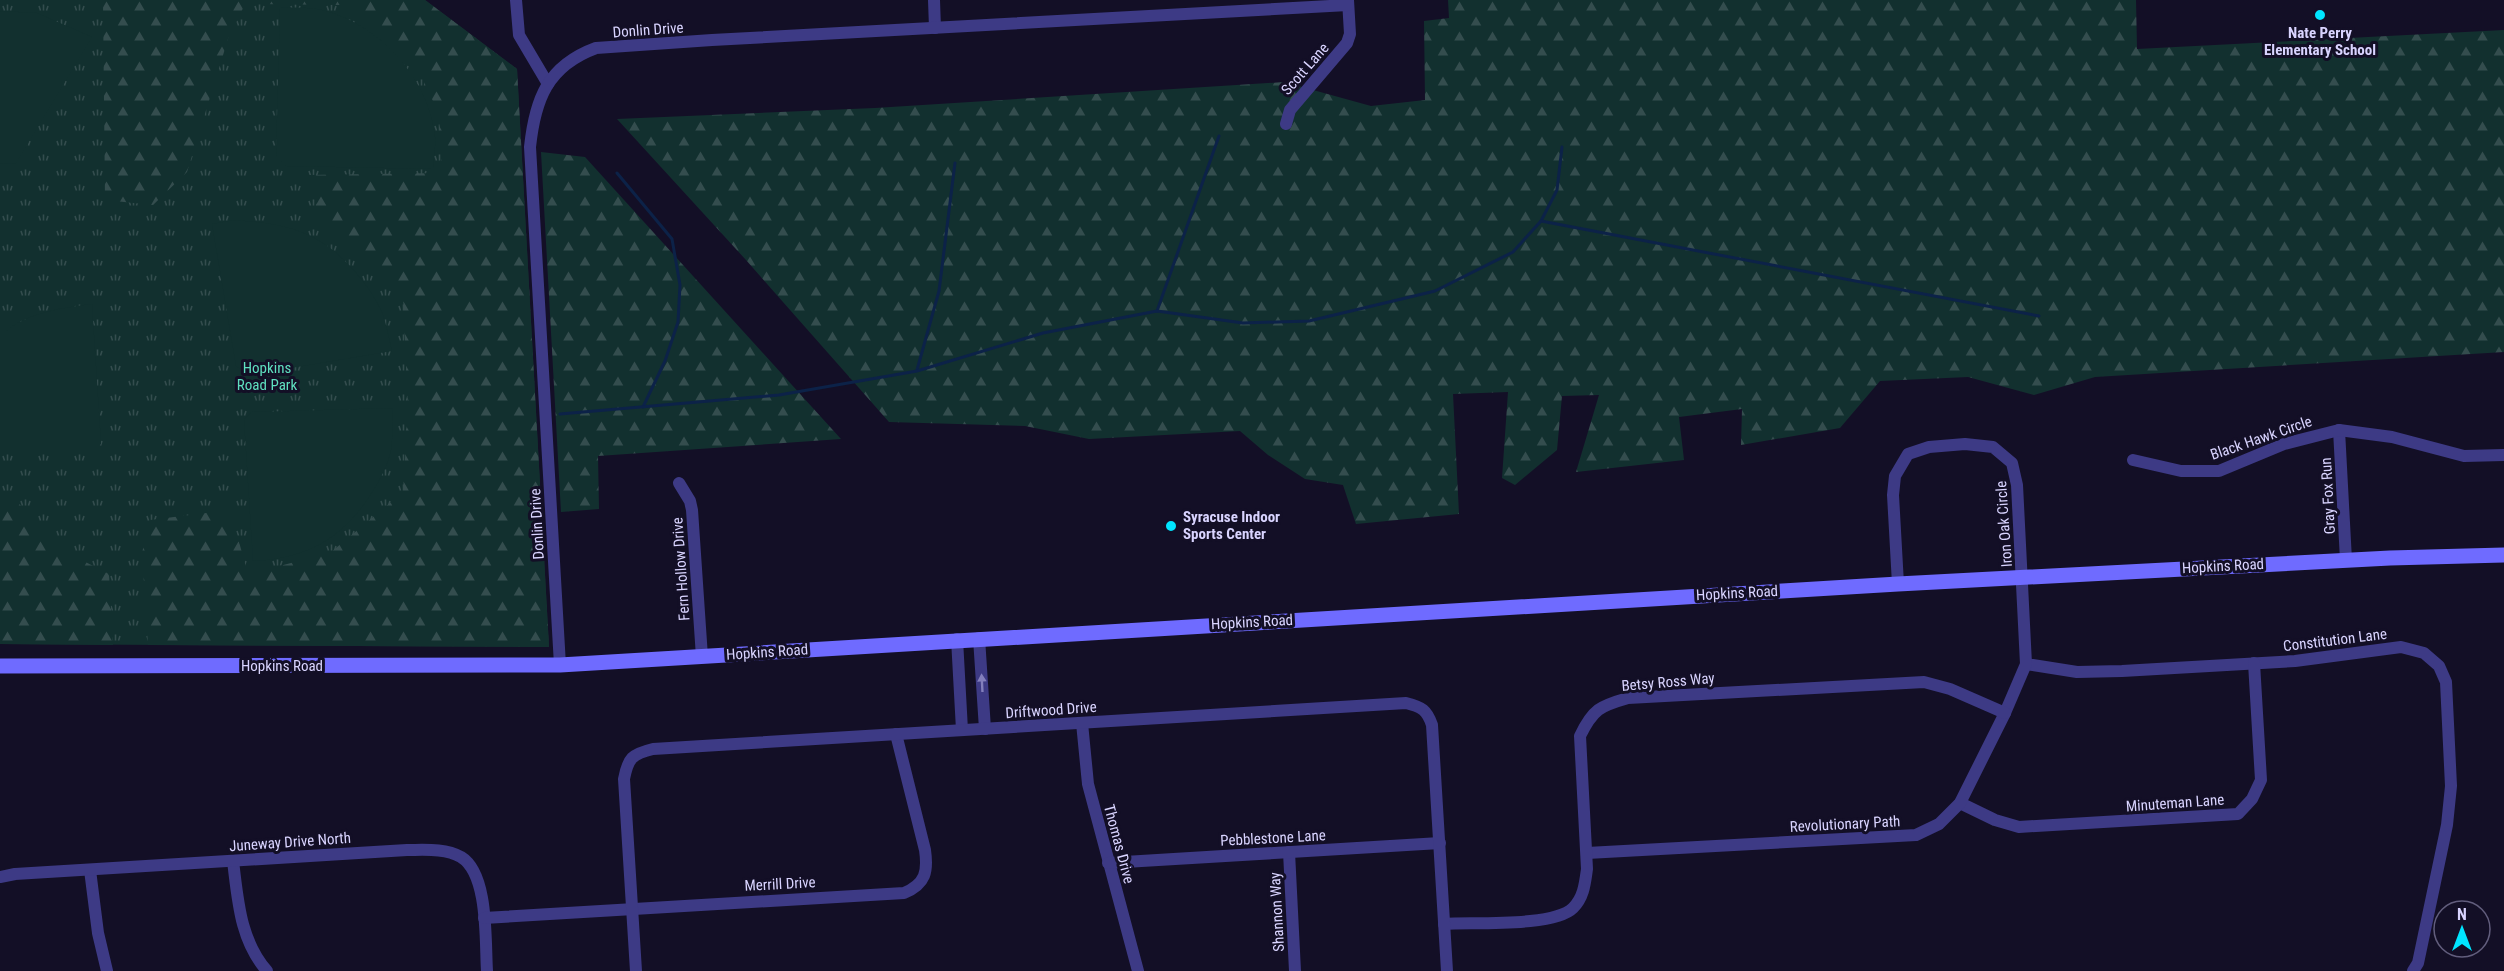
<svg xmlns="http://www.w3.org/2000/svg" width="2504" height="971" viewBox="0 0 2504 971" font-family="'Roboto Condensed',sans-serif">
  <defs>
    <pattern id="grass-tufts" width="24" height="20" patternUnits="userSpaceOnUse" patternTransform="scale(1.5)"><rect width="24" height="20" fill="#12302f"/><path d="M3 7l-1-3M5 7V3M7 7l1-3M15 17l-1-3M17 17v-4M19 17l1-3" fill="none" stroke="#344d4e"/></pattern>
    <pattern id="forest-firs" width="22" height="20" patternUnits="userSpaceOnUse" patternTransform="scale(1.5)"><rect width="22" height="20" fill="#12302f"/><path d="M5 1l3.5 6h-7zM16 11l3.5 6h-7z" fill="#344d4e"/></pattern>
  </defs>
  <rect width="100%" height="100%" fill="#130f26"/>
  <path fill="url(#grass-tufts)" d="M 0,0 L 425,0 L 517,69 L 549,647 L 0,644 Z"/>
  <g fill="url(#forest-firs)">
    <path d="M 60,0 L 425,0 L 517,69 L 549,647 L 148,645 L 142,553 L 150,520 L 230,510 L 248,574 L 330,553 L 403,492 L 408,409 L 403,295 L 321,217 L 306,175 L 442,173 L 439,114 L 411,54 L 344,5 L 245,4 L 228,39 L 187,172 L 153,205 L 105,200 L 103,1 Z"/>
    <path d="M 1448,0 L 2136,0 L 2137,49 L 2504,30 L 2504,352 L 2095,377 L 2034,395 L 1968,377 L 1880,381 L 1840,428 L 1741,445 L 1742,409 L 1679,417 L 1684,460 L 1576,472 L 1599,395 L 1562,396 L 1557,450 L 1515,485 L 1502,478 L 1508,392 L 1453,394 L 1459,514 L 1356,524 L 1343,485 L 1305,479 L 1268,455 L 1240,431 L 1089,439 L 1025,426 L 889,422 L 746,260 L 617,119 L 875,108 L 1284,82 L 1371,106 L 1425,100 L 1424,21 L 1449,18 Z"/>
    <path d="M 541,152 L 585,157 L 841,439 L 598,456 L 599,509 L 561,512 Z"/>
    <path d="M 0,494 L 13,497 L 60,549 L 109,574 L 113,645 L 0,644 Z"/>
  </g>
  <g fill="#12302f">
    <path d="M 280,7 C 293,8 309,7 322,10 C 379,24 429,78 435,137 C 436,147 433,159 433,169 L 286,166 L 276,156 Z"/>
    <path d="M 0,11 L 37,13 L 92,37 L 16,163 L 0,164 Z"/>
    <path d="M 234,220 C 283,224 315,229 350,266 C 363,280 376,297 383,315 C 387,327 389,339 392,351 L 249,375 L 236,366 L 212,224 Z"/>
    <path d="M 92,304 L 101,444 L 89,453 L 0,453 L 0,336 C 24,313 61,308 92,304 Z"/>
    <path d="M 393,408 C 392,422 393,436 391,450 C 388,466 378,483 369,497 C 341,540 304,559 253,561 L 244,420 L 251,412 Z"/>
  </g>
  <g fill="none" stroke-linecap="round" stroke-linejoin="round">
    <g stroke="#0c2248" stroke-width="3">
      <path d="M 617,173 L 672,239 L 680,285 L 678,322 L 665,361 L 643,407"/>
      <path d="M 1541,221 L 1557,190 L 1562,147"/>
      <path d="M 1157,311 L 1219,136"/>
      <path d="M 917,370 L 939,291 L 955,163"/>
      <path d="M 560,414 L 779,395 L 917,371 L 1043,333 L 1157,311 L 1243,323 L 1309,321 L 1435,291 L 1513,252 L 1541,221 L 2039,316"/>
    </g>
    <g stroke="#3d3a85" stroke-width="12">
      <path d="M 516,0 L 519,35 L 548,84"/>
      <path d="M 934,0 L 935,28"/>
      <path d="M 1286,124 L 1290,110 L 1347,43 L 1350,34 L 1348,0"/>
      <path d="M 2339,430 L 2346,560"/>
      <path d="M 2133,460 L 2181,471 L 2219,471 L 2284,444 L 2339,430 L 2392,437 L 2464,456 L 2504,455"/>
      <path d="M 679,483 L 690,501 L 692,510 L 702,657"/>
      <path d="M 979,638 L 985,729"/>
      <path d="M 957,639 L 962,730"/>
      <path d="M 2026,664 L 2077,672 L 2122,671 L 2295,661 L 2401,647 L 2424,653 L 2439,666 L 2446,682 L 2451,786 L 2447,825 L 2418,963 L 2413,971"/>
      <path d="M 560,665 L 530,147 C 535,100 547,66 596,48 L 712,40 L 1348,5"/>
      <path d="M 1082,723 L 1088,784 L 1138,971"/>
      <path d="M 1960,803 L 1995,820 L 2019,827 L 2238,814 L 2252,799 L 2261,780 L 2254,663"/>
      <path d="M 1289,852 L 1295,971"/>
      <path d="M 1587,853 L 1916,835 L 1939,824 L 1960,803 L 2005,713 L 2026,664 L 2017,485 L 2012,463 L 1993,447 L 1965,444 L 1929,447 L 1908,454 L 1895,476 L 1893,495 L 1898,584"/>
      <path d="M 233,861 C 238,901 240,940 267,971"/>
      <path d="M 1108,863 L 1440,843"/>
      <path d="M 90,870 L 98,933 L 107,971"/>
      <path d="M 0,877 L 15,874 L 407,850 C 424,850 445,848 461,857 C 489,874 485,942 487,971"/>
      <path d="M 484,918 L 904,893 C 926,884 928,871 925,850 L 896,734"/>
      <path d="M 1444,924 C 1473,922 1554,927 1573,908 C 1584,897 1585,883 1587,869 L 1580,736 C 1593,709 1600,706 1628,698 L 1924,682 L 1950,689 L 2005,713"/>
      <path d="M 636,971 L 624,779 C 628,758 632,754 653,749 L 1406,703 C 1422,707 1427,710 1432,725 L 1447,971"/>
    </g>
    <path stroke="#6f6bff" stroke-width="15" d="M 0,666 L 560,665 L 1898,584 L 2390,558 L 2504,555"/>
  </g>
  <defs><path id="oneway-solid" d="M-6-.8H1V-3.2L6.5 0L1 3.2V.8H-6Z" transform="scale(1.5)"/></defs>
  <use fill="#837fbc" href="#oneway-solid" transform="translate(982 683) rotate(-93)"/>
  <g fill="#00e5ff" stroke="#130f26" stroke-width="2">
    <circle cx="2320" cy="15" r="6"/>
    <circle cx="1171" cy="526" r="6"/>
  </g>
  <g text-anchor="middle" stroke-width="6" stroke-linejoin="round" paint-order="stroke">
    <g font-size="15" fill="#d9d4ff" stroke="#130f26">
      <text transform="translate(648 30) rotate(-4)" y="5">Donlin Drive</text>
      <text transform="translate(1305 69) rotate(-49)" y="5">Scott Lane</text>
      <text transform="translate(2261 438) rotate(-19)" y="5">Black Hawk Circle</text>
      <text transform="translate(2328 496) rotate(-93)" y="5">Gray Fox Run</text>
      <text transform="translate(537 524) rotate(-93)" y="5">Donlin Drive</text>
      <text transform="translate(2004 524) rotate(-94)" y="5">Iron Oak Circle</text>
      <text transform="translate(2223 566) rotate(-3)" y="5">Hopkins Road</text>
      <text transform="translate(681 569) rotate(-94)" y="5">Fern Hollow Drive</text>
      <text transform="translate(1737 593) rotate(-3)" y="5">Hopkins Road</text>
      <text transform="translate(1252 622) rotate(-3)" y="5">Hopkins Road</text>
      <text transform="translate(2335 640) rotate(-7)" y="5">Constitution Lane</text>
      <text transform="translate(767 652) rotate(-4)" y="5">Hopkins Road</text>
      <text x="282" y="671">Hopkins Road</text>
      <text transform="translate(1668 682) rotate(-5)" y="5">Betsy Ross Way</text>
      <text transform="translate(1051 710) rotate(-4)" y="5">Driftwood Drive</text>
      <text transform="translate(2175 803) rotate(-4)" y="5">Minuteman Lane</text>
      <text transform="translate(1845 824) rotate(-3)" y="5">Revolutionary Path</text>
      <text transform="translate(1273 838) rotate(-3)" y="5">Pebblestone Lane</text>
      <text transform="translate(290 842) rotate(-4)" y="5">Juneway Drive North</text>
      <text transform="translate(1119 844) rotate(75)" y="5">Thomas Drive</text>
      <text transform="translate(780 884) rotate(-3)" y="5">Merrill Drive</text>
      <text transform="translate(1277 912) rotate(-93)" y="5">Shannon Way</text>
    </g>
    <g font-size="15" font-weight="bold" fill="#d9d4ff" stroke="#130f26">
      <text x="2320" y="38">Nate Perry<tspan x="2320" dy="17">Elementary School</tspan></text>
      <text x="1183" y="522" text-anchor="start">Syracuse Indoor<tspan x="1183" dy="17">Sports Center</tspan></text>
    </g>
    <g font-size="15" fill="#5fe0c0" stroke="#130f26">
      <text x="267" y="373">Hopkins<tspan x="267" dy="17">Road Park</tspan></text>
    </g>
  </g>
  <g transform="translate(2462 929)"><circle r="28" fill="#130f26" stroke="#625e7d" stroke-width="1.5"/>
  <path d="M0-4.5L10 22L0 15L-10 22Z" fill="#00e5ff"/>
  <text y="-9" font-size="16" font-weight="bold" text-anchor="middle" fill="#d9d4ff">N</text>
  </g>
</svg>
